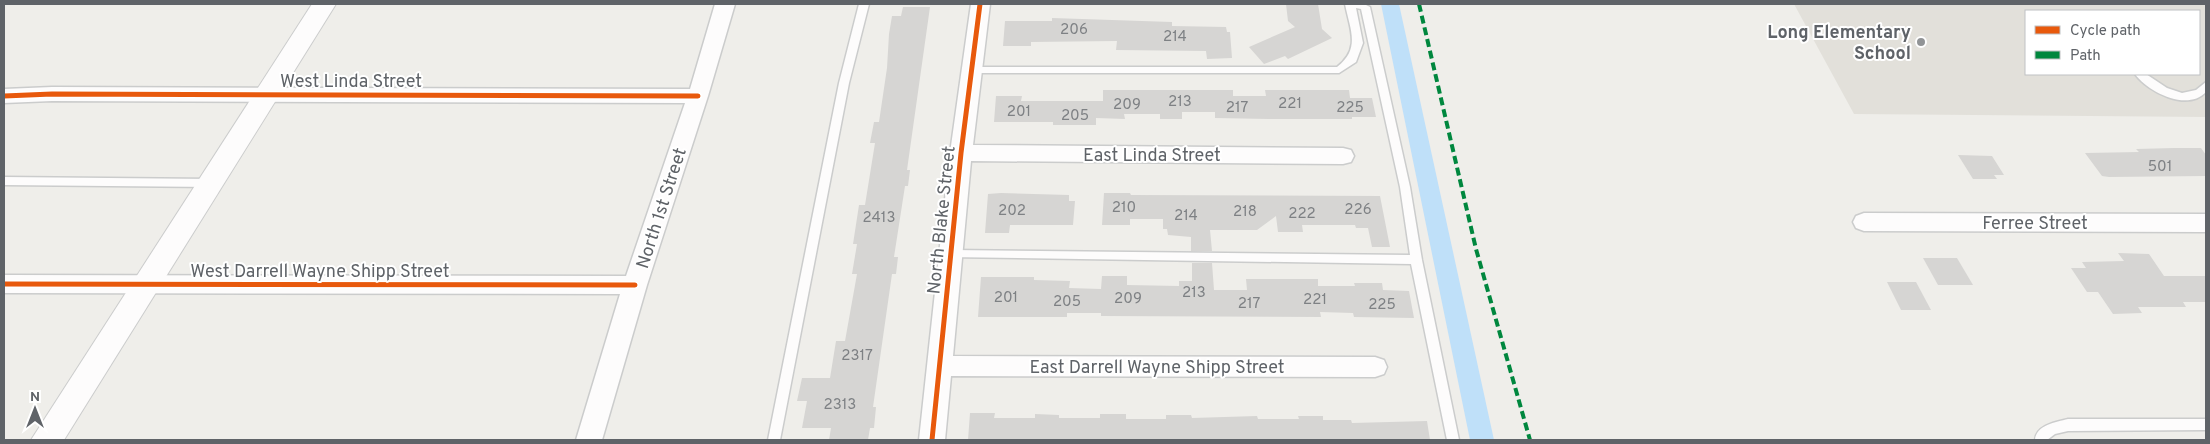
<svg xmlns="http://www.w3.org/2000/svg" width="2210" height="444" viewBox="0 0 2210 444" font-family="Overpass,sans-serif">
  <rect width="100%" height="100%" fill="#efeeea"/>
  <path fill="#e2e0da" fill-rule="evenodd" d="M 1794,4 L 2206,4 L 2206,117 L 1854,114 ZM 2026,11 L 2199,11 L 2199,74 L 2026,74 Z"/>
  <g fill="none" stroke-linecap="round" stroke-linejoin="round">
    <path fill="#bfe0f9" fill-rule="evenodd" d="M 1381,4 L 1399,4 L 1494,440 L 1470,440 Z"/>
  </g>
  <g fill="#d6d5d3">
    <path d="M 1286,4 L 1318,4 L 1322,29 L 1332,38 L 1288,59 L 1285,56 L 1264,64 L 1249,47 L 1295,27 L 1288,21 Z"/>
    <path d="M 903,7 L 930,7 L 907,170 L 910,170 L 908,186 L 905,186 L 894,257 L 898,257 L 896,274 L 892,274 L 873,407 L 876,407 L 874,428 L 870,428 L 868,440 L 829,440 L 831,428 L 802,428 L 807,401 L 797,401 L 802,378 L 830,378 L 836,341 L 845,341 L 857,274 L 852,274 L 857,244 L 853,244 L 859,205 L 865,205 L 875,143 L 870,143 L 874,122 L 879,122 L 887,68 L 889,34 L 892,16 L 901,16 Z"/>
    <path d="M 1052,18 L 1172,22 L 1172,26 L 1226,27 L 1227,32 L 1230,32 L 1232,58 L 1207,59 L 1206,51 L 1116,50 L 1117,41 L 1031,42 L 1031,46 L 1003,46 L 1005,21 L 1052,21 Z"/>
    <path d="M 1103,90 L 1233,90 L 1233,96 L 1266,96 L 1265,90 L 1349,90 L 1350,98 L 1372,98 L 1376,117 L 1352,117 L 1352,119 L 1269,119 L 1215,118 L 1215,112 L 1182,112 L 1182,119 L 1160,119 L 1160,114 L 1124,114 L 1125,119 L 1096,118 L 1096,125 L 1053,125 L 1053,122 L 994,122 L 996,96 L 1022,96 L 1021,101 L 1103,101 Z"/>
    <path d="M 2174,148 L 2201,148 L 2206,155 L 2206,176 L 2109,177 L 2102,176 L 2085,153 L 2139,152 L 2136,149 Z"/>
    <path d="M 1958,155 L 1992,156 L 2004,175 L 1994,175 L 1997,179 L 1973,179 Z"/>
    <path d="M 1001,193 L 1069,195 L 1069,201 L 1075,201 L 1073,225 L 1010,225 L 1009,233 L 985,233 L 988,194 Z"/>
    <path d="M 1104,193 L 1130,193 L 1131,195 L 1380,196 L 1390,247 L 1372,247 L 1368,228 L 1356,228 L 1355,225 L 1302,225 L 1303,232 L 1278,232 L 1276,216 L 1257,230 L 1210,230 L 1212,251 L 1191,251 L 1191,237 L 1168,235 L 1167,229 L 1163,229 L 1163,219 L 1130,219 L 1130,225 L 1102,225 Z"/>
    <path d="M 2118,253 L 2149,254 L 2164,276 L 2206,276 L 2206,302 L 2183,302 L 2186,307 L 2138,307 L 2142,313 L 2113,314 L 2098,292 L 2087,292 L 2071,268 L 2086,268 L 2082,262 L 2124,261 Z"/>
    <path d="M 1923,258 L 1957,258 L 1973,285 L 1938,285 Z"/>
    <path d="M 1192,263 L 1212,263 L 1214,290 L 1247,290 L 1246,279 L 1318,279 L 1318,286 L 1355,286 L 1354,283 L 1382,283 L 1383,290 L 1409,291 L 1414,318 L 1354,317 L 1353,313 L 1320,312 L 1321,317 L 1101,316 L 1101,313 L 1067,313 L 1067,317 L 978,317 L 981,277 L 1034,277 L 1034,280 L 1070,281 L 1069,288 L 1101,289 L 1102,276 L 1127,276 L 1127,285 L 1179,286 L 1179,281 L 1192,281 Z"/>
    <path d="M 1887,282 L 1916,282 L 1931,310 L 1901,310 Z"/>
    <path d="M 970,413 L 995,413 L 994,418 L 1035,418 L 1035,414 L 1059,415 L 1059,418 L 1100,418 L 1100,414 L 1126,414 L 1126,419 L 1166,419 L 1166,415 L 1191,415 L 1192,418 L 1257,416 L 1258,419 L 1299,419 L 1298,416 L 1323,416 L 1323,420 L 1351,420 L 1352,423 L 1427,421 L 1430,440 L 968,440 Z"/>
  </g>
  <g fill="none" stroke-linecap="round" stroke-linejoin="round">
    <g stroke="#cbcccc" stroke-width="3">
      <g id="service">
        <path d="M 859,4 L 869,4 L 849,83 L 780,440 L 768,440 L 839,83 Z"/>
        <path d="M 1345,4 L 1364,4 L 1370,7 L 1410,187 L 1422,260 L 1459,440 L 1447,440 L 1411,264 L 947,257 L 945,254 L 947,251 L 951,250 L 1410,255 L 1400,187 L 1361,9 L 1356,8 L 1363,43 L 1356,62 L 1339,73 L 971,73 L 966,70 L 971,67 L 1337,67 C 1361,48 1350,30 1345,4 Z"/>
        <path d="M 2135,74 L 2146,74 L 2167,88 L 2182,93 L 2196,90 L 2206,82 L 2206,92 C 2187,112 2148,92 2135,74 Z"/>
        <path d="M 4,177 L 212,179 L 217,183 L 212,187 L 4,185 Z"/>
        <path d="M 2068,419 L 2206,419 L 2206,430 L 2068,431 L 2055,434 L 2047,440 L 2035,440 C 2036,425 2056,422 2068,419 Z"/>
      </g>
    </g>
    <g stroke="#cbcccc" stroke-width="3">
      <g id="minor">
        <path d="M 715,4 L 735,4 L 708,96 L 647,285 L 602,440 L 576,440 L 620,294 L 4,293 L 4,275 L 626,276 L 685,103 L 52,101 L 4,103 L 4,89 L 52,87 L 690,89 Z"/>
        <path d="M 971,4 L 990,4 L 973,145 L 1343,148 L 1351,150 L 1354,156 L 1351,162 L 1343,164 L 971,161 L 953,356 L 1375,357 L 1384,360 L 1387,367 L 1384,374 L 1375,377 L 951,376 L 945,440 L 919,440 L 950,153 Z"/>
        <path d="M 1864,213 L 2206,214 L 2206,232 L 1864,231 L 1856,228 L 1853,222 L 1856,216 Z"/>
      </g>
    </g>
    <g stroke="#cbcccc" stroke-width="2">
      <path id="tertiary" d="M 312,4 L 336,4 L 64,440 L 31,440 Z"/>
    </g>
    <use href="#service" fill="#fdfcfc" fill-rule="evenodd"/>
    <use href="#minor" fill="#fdfcfc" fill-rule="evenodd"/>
    <use href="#tertiary" fill="#fdfcfc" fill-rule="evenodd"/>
    <path stroke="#00873e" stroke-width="4" stroke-dasharray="8 4" stroke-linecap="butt" d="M 1419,4 L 1476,249 L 1530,440"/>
    <g stroke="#fff" stroke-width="8">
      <g id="cycleway">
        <path d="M 4,96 L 52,94 L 698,96"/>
        <path d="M 4,284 L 635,285"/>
        <path d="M 932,440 L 961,153 L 980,4"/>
      </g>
    </g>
    <use href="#cycleway" stroke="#e8590c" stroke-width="5"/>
  </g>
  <circle fill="#919496" stroke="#fff" stroke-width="2" cx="1921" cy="42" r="5"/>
  <g text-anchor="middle" stroke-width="4" stroke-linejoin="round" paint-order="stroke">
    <g font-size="15" fill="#7e8184">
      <text x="1074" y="34">206</text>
      <text x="1175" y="41">214</text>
      <text x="1180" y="106">213</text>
      <text x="1290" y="108">221</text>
      <text x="1127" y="109">209</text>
      <text x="1237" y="112">217</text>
      <text x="1350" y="112">225</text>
      <text x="1019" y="116">201</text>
      <text x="1075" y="120">205</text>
      <text x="2160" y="171">501</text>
      <text x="1124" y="212">210</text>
      <text x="1358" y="214">226</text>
      <text x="1012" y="215">202</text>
      <text x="1245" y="216">218</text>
      <text x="1302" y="218">222</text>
      <text x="1186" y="220">214</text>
      <text x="879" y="222">2413</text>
      <text x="1194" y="297">213</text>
      <text x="1006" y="302">201</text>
      <text x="1128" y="303">209</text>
      <text x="1315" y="304">221</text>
      <text x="1067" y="306">205</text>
      <text x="1249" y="308">217</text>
      <text x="1382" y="309">225</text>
      <text x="857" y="360">2317</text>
      <text x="840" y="409">2313</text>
    </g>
    <g font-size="18" font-weight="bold" fill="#5f6368" stroke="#fff" text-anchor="end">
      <text x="1911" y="38">Long Elementary<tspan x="1911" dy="21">School</tspan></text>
    </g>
    <g font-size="18" fill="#5f6368" stroke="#fff">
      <text x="351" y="87">West Linda Street</text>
      <text x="1152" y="161">East Linda Street</text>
      <text transform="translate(661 208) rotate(-72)" y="6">North 1st Street</text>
      <text transform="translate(941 220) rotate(-84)" y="6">North Blake Street</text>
      <text x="2035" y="229">Ferree Street</text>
      <text x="320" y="277">West Darrell Wayne Shipp Street</text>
      <text x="1157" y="373">East Darrell Wayne Shipp Street</text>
    </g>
  </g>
  <rect width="2210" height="444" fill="none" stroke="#5f6368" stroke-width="10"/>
  <rect x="2025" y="10" width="175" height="65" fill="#ffffff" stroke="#bfc1c3"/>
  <rect x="2035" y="26" width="25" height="8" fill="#e8590c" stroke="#bfc1c3"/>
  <text x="2070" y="35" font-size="15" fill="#5f6368">Cycle path</text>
  <rect x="2035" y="51" width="25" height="8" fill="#00873e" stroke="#bfc1c3"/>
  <text x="2070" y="60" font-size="15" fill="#5f6368">Path</text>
  <g transform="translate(35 409)" stroke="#ffffff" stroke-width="4" paint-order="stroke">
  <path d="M0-4L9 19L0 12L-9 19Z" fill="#5f6368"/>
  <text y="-8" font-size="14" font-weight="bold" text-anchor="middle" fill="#5f6368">N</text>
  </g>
</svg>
